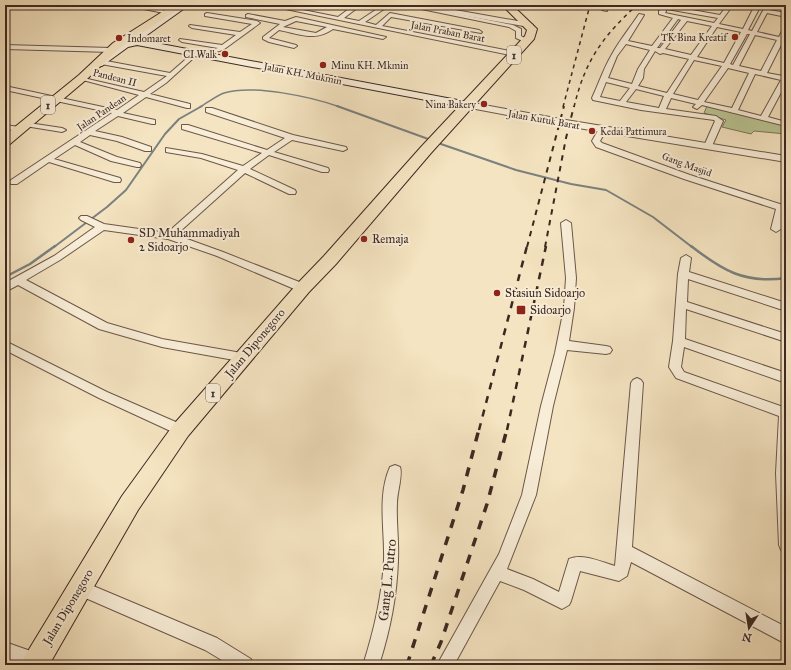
<svg xmlns="http://www.w3.org/2000/svg" width="791" height="670" viewBox="0 0 791 670" font-family="'IM FELL Great Primer',serif">
  <rect width="100%" height="100%" fill="#f5e4c1"/>
  <filter id="stains"><feTurbulence type="fractalNoise" baseFrequency=".005" numOctaves="4"/><feColorMatrix values="0 0 0 0 .2 0 0 0 0 .09 0 0 0 0 .02 0 0 0 .5 -.17"/></filter>
  <radialGradient id="worn" r=".72"><stop offset=".6" stop-color="#630" stop-opacity="0"/><stop offset="1" stop-color="#630" stop-opacity=".3"/></radialGradient>
  <path fill="#bac594" stroke="#7c765a" d="M 707,106 L 786,126 L 786,134 L 754,131 L 751,134 L 722,127 L 726,120 L 704,113 Z"/>
  <g fill="none" stroke-linecap="round" stroke-linejoin="round">
    <path stroke="#7a817f" stroke-width="1.5" d="M 200,107 C 207,103 216,96 224,93 C 253,84 312,97 340,107"/>
    <g stroke="#7a817f" stroke-width="2">
      <path d="M 337,106 L 431,140"/>
      <path d="M 438,143 L 516,170 L 571,184 L 606,190 L 653,217 L 692,247"/>
      <path d="M 54,247 L 107,207 L 126,190 L 165,134 L 179,119 L 202,106"/>
    </g>
    <g stroke="#7a817f" stroke-width="2.5">
      <path d="M 691,246 C 722,270 744,284 786,278"/>
      <path d="M 5,277 L 30,264 L 55,246"/>
    </g>
    <g stroke="#6b5749" stroke-width="2">
      <g id="minor">
        <path d="M 124,5 L 137,5 L 172,12 L 169,14 Z"/>
        <path d="M 266,5 L 278,5 L 338,17 L 354,5 L 361,5 L 344,18 L 359,21 L 383,5 L 390,5 L 365,22 L 376,25 L 390,13 L 479,30 L 482,32 L 481,33 L 391,17 L 382,26 L 515,52 L 518,54 L 515,56 Z"/>
        <path d="M 402,5 L 414,5 L 513,25 L 521,29 L 521,36 L 530,41 L 527,43 L 516,38 L 516,31 L 509,27 Z"/>
        <path d="M 603,5 L 609,5 L 607,11 L 602,10 Z"/>
        <path d="M 611,5 L 627,5 C 623,8 615,8 611,5 Z"/>
        <path d="M 664,5 L 720,15 L 727,5 L 733,5 L 719,24 L 743,29 L 755,5 L 761,5 L 748,30 L 752,31 L 766,5 L 772,5 L 769,10 L 786,13 L 786,17 L 767,13 L 757,32 L 779,37 L 784,27 L 786,26 L 786,34 L 784,38 L 786,38 L 786,42 L 783,41 L 767,73 L 783,76 L 786,74 L 786,83 L 768,117 L 786,122 L 786,126 L 702,105 L 697,109 L 693,107 L 696,104 L 671,98 L 666,109 L 716,116 L 723,121 L 712,146 L 708,148 L 704,146 L 715,121 L 714,120 L 641,110 L 593,100 L 592,98 C 599,83 603,70 611,56 C 619,41 630,28 639,14 L 644,15 L 628,41 L 652,46 L 673,18 L 659,14 L 659,11 ZM 667,9 L 718,18 L 714,23 L 665,13 ZM 678,19 L 681,20 L 660,48 L 657,48 ZM 687,21 L 712,26 L 691,55 L 665,49 ZM 717,27 L 741,32 L 724,63 L 697,57 ZM 747,34 L 750,34 L 733,65 L 730,64 ZM 755,35 L 777,40 L 761,71 L 739,66 ZM 626,44 L 650,50 L 638,69 L 632,84 L 608,78 L 617,56 ZM 655,51 L 660,54 L 663,53 L 689,59 L 667,93 L 638,86 L 643,78 L 644,69 ZM 694,60 L 722,66 L 698,100 L 673,94 ZM 728,68 L 749,73 L 732,108 L 704,102 ZM 755,74 L 781,80 L 761,116 L 738,110 ZM 606,82 L 630,88 L 620,101 L 600,97 ZM 636,89 L 664,96 L 659,108 L 626,102 Z"/>
        <path d="M 207,13 L 257,21 L 260,23 L 223,50 L 202,56 L 199,54 L 200,53 L 218,48 L 182,42 L 179,40 L 180,39 L 222,45 L 236,35 L 192,28 L 189,26 L 190,25 L 240,32 L 252,24 L 205,16 L 205,14 Z"/>
        <path d="M 248,14 L 285,21 L 296,17 L 386,37 L 383,39 L 333,29 C 315,42 300,34 279,30 L 269,38 L 296,45 L 297,46 L 294,48 L 269,42 L 263,39 L 263,37 L 280,24 L 246,17 L 246,15 ZM 296,21 L 327,27 L 316,33 L 283,27 Z"/>
        <path d="M 194,52 L 199,53 L 166,83 L 150,94 L 190,104 L 190,108 L 187,108 L 146,97 L 123,113 L 155,120 L 155,124 L 152,124 L 118,116 L 95,131 L 122,137 L 151,147 L 151,151 L 145,151 L 117,141 L 90,135 L 80,142 L 117,157 L 140,163 L 141,165 L 140,167 L 137,167 L 111,161 L 75,145 L 54,159 L 120,178 L 121,180 L 120,182 L 114,182 L 49,162 L 17,184 L 11,184 L 10,182 L 11,180 L 112,113 L 5,90 L 5,86 L 117,110 L 139,95 L 79,79 L 79,77 L 144,92 L 167,76 L 101,64 L 98,62 L 101,60 L 170,73 Z"/>
        <path d="M 206,108 L 212,108 L 293,135 L 346,147 L 347,149 L 343,151 L 292,140 L 274,152 L 328,168 L 329,170 L 328,172 L 322,172 L 269,155 L 250,169 L 295,190 L 296,192 L 295,194 L 289,194 L 245,173 L 176,235 L 223,252 L 307,285 L 308,288 L 307,291 L 299,291 L 217,256 L 168,239 L 104,230 L 60,260 L 26,280 L 107,323 L 162,339 L 236,352 L 246,356 L 248,359 L 246,362 L 242,363 L 234,360 L 162,347 L 99,329 L 18,285 L 5,292 L 5,283 L 54,256 L 95,227 L 81,220 L 79,218 L 81,216 L 87,216 L 104,224 L 167,233 L 238,170 L 201,158 L 166,152 L 166,148 L 202,154 L 243,166 L 262,153 L 182,129 L 182,125 L 188,125 L 267,150 L 285,138 L 206,112 Z"/>
        <path d="M 22,122 L 62,128 L 66,130 L 62,132 L 25,126 L 22,126 Z"/>
        <path d="M 5,125 L 19,127 L 23,129 L 19,131 L 5,129 Z"/>
        <path d="M 600,127 L 606,127 L 607,129 L 600,141 L 602,143 L 690,175 L 786,206 L 786,212 L 785,211 L 781,229 L 776,232 L 771,229 L 776,209 L 684,179 L 596,147 L 592,141 Z"/>
        <path d="M 566,220 L 571,223 L 576,278 L 574,308 L 569,341 L 606,346 L 610,347 L 612,350 L 610,353 L 606,354 L 567,350 L 553,406 L 536,495 L 507,569 L 533,579 L 559,592 L 569,559 C 583,553 601,562 615,566 L 631,383 L 633,380 L 637,378 L 641,380 L 643,383 L 632,547 L 786,627 L 786,644 L 631,562 L 627,576 L 619,581 L 580,571 L 571,601 L 569,605 L 562,609 L 524,590 L 500,581 L 454,665 L 437,665 L 499,554 L 522,495 L 541,406 L 555,353 L 564,308 L 566,278 L 561,223 Z"/>
        <path d="M 686,255 L 691,258 L 689,272 L 786,303 L 786,311 L 688,279 L 687,302 L 786,334 L 786,342 L 686,309 L 685,339 L 786,373 L 786,383 L 684,347 L 681,367 L 684,372 L 786,408 L 786,552 L 781,550 L 779,545 L 776,473 L 779,416 L 676,378 L 669,367 L 673,341 L 678,274 L 681,258 Z"/>
        <path d="M 5,341 L 107,392 L 185,426 L 187,430 L 185,434 L 181,435 L 177,434 L 99,398 L 5,350 Z"/>
        <path d="M 395,465 L 400,467 C 403,474 397,493 397,503 C 396,522 399,541 398,560 C 397,596 390,631 379,665 L 363,665 C 374,631 382,596 384,560 C 385,530 377,496 390,467 Z"/>
        <path d="M 79,580 L 217,638 L 251,659 L 253,665 L 230,665 L 205,650 L 74,593 L 71,588 L 74,583 Z"/>
        <path d="M 5,642 L 42,655 L 44,661 L 42,665 L 24,665 L 5,658 Z"/>
      </g>
    </g>
    <g stroke="#6b5749" stroke-width="2">
      <g id="tertiary">
        <path d="M 411,5 L 427,5 L 529,23 L 533,25 L 529,27 L 415,7 Z"/>
        <path d="M 5,45 L 111,48 L 115,50 L 111,52 L 5,49 Z"/>
        <path d="M 468,102 L 566,120 L 786,156 L 786,162 L 566,126 L 465,107 L 463,105 L 465,103 Z"/>
      </g>
    </g>
    <g stroke="#3d2821" stroke-width="2">
      <path id="secondary" d="M 179,5 L 189,5 L 140,40 L 468,102 L 473,105 L 468,108 L 137,45 L 128,47 L 102,66 L 96,66 L 94,64 L 96,62 L 122,43 L 131,41 L 136,33 Z"/>
    </g>
    <g stroke="#3d2821" stroke-width="2">
      <g id="trunk">
        <path d="M 173,5 L 184,5 L 121,47 L 87,79 L 10,144 L 5,145 L 5,135 L 79,75 L 113,43 Z"/>
        <path d="M 502,5 L 512,5 L 535,27 L 537,29 L 534,39 L 431,153 L 336,264 L 309,292 L 188,436 L 138,510 L 49,665 L 21,665 L 25,656 L 122,496 L 174,424 L 297,284 L 324,256 L 421,147 L 525,36 L 527,30 Z"/>
      </g>
    </g>
    <use href="#minor" fill="#f8edd7" fill-rule="evenodd"/>
    <use href="#tertiary" fill="#f8edd7" fill-rule="evenodd"/>
    <use href="#secondary" fill="#f8edd7" fill-rule="evenodd"/>
    <use href="#trunk" fill="#f5e4c1" fill-rule="evenodd"/>
    <g stroke="#3d2821" stroke-width="1.5" stroke-dasharray="4 4" stroke-linecap="butt">
      <path d="M 563,107 L 590,5"/>
      <path d="M 574,107 C 585,61 602,37 637,5"/>
    </g>
    <g stroke="#3d2821" stroke-width="2" stroke-dasharray="5.5 5.5" stroke-linecap="butt">
      <path d="M 527,247 L 564,106"/>
      <path d="M 545,247 L 566,138 L 574,106"/>
    </g>
    <g stroke="#3d2821" stroke-width="2.5" stroke-dasharray="7 7" stroke-linecap="butt">
      <path d="M 479,430 L 527,246"/>
      <path d="M 507,430 L 546,246"/>
    </g>
    <g stroke="#3d2821" stroke-width="3.5" stroke-dasharray="9 9" stroke-linecap="butt">
      <path d="M 407,665 L 463,490 L 479,429"/>
      <path d="M 431,665 L 441,642 L 487,504 L 507,429"/>
    </g>
  </g>
  <g fill="#8f2418" stroke="#f8edd7" stroke-width="1.5">
    <circle cx="735" cy="37" r="4"/>
    <circle cx="119" cy="38" r="4"/>
    <circle cx="225" cy="54" r="4"/>
    <circle cx="323" cy="65" r="4"/>
    <circle cx="484" cy="104" r="4"/>
    <circle cx="592" cy="131" r="4"/>
    <circle cx="364" cy="239" r="4"/>
    <circle cx="131" cy="240" r="4"/>
    <circle cx="497" cy="293" r="4"/>
    <rect x="516" y="305" width="10" height="10" rx="2"/>
  </g>
  <g text-anchor="middle" stroke-width="4" stroke-linejoin="round" paint-order="stroke">
    <g font-size="10" fill="#3d2821" stroke="#f8edd7">
      <text transform="translate(448 31) rotate(11)" y="4">Jalan Praban Barat</text>
      <text transform="translate(303 73) rotate(11)" y="4">Jalan KH. Mukmin</text>
      <text transform="translate(115 77) rotate(14)" y="4">Pandean II</text>
      <text transform="translate(101 112) rotate(-34)" y="4">Jalan Pandean</text>
      <text transform="translate(544 119) rotate(10)" y="4">Jalan Kutuk Barat</text>
      <text transform="translate(687 164) rotate(20)" y="4">Gang Masjid</text>
    </g>
    <g font-size="10" fill="#3d2821" stroke="#f8edd7" text-anchor="end">
      <text x="727" y="41">TK Bina Kreatif</text>
      <text x="127" y="42" text-anchor="start">Indomaret</text>
      <text x="217" y="58">CI Walk</text>
      <text x="331" y="69" text-anchor="start">Minu KH. Mkmin</text>
      <text x="476" y="108">Nina Bakery</text>
      <text x="600" y="135" text-anchor="start">Kedai Pattimura</text>
    </g>
    <g fill="#f8edd7" stroke="#756358" stroke-width="1">
      <rect x="507" y="46" width="14" height="18" rx="3"/>
      <rect x="41" y="96" width="14" height="18" rx="3"/>
      <rect x="206" y="384" width="14" height="18" rx="3"/>
    </g>
    <g font-size="11" font-weight="bold" fill="#3d2821">
      <text x="514" y="59">1</text>
      <text x="48" y="109">1</text>
      <text x="213" y="397">1</text>
    </g>
    <g font-size="12" fill="#3d2821" stroke="#f8edd7" text-anchor="start">
      <text x="139" y="237">SD Muhammadiyah<tspan x="139" dy="14">2 Sidoarjo</tspan></text>
      <text x="372" y="243">Remaja</text>
      <text x="505" y="297">Stasiun Sidoarjo</text>
      <text x="530" y="314">Sidoarjo</text>
    </g>
    <g font-size="12" fill="#3d2821" stroke="#f8edd7">
      <text transform="translate(255 343) rotate(-50)" y="4">Jalan Diponegoro</text>
      <text transform="translate(68 607) rotate(-59)" y="4">Jalan Diponegoro</text>
    </g>
    <g font-size="14" fill="#3d2821" stroke="#f8edd7">
      <text transform="translate(387 580) rotate(-84)" y="5">Gang L. Putro</text>
    </g>
  </g>
  <rect width="791" height="670" fill="none" stroke="#f5e4c1" stroke-width="20"/>
  <rect x="6" y="6" width="779" height="658" fill="none" stroke="#3d2821" stroke-width="2"/>
  <rect x="10" y="10" width="771" height="650" fill="none" stroke="#3d2821"/>
  <g transform="translate(749 628) rotate(192)" stroke="#f8edd7" stroke-width="3" paint-order="stroke">
  <path d="M0-3L7 15L0 10L-7 15Z" fill="#3d2821"/>
  <text y="-6" font-size="11" font-weight="bold" text-anchor="middle" fill="#3d2821">N</text>
  </g>
  <rect width="100%" height="100%" filter="url(#stains)"/>
  <rect width="100%" height="100%" fill="url(#worn)"/>
</svg>
